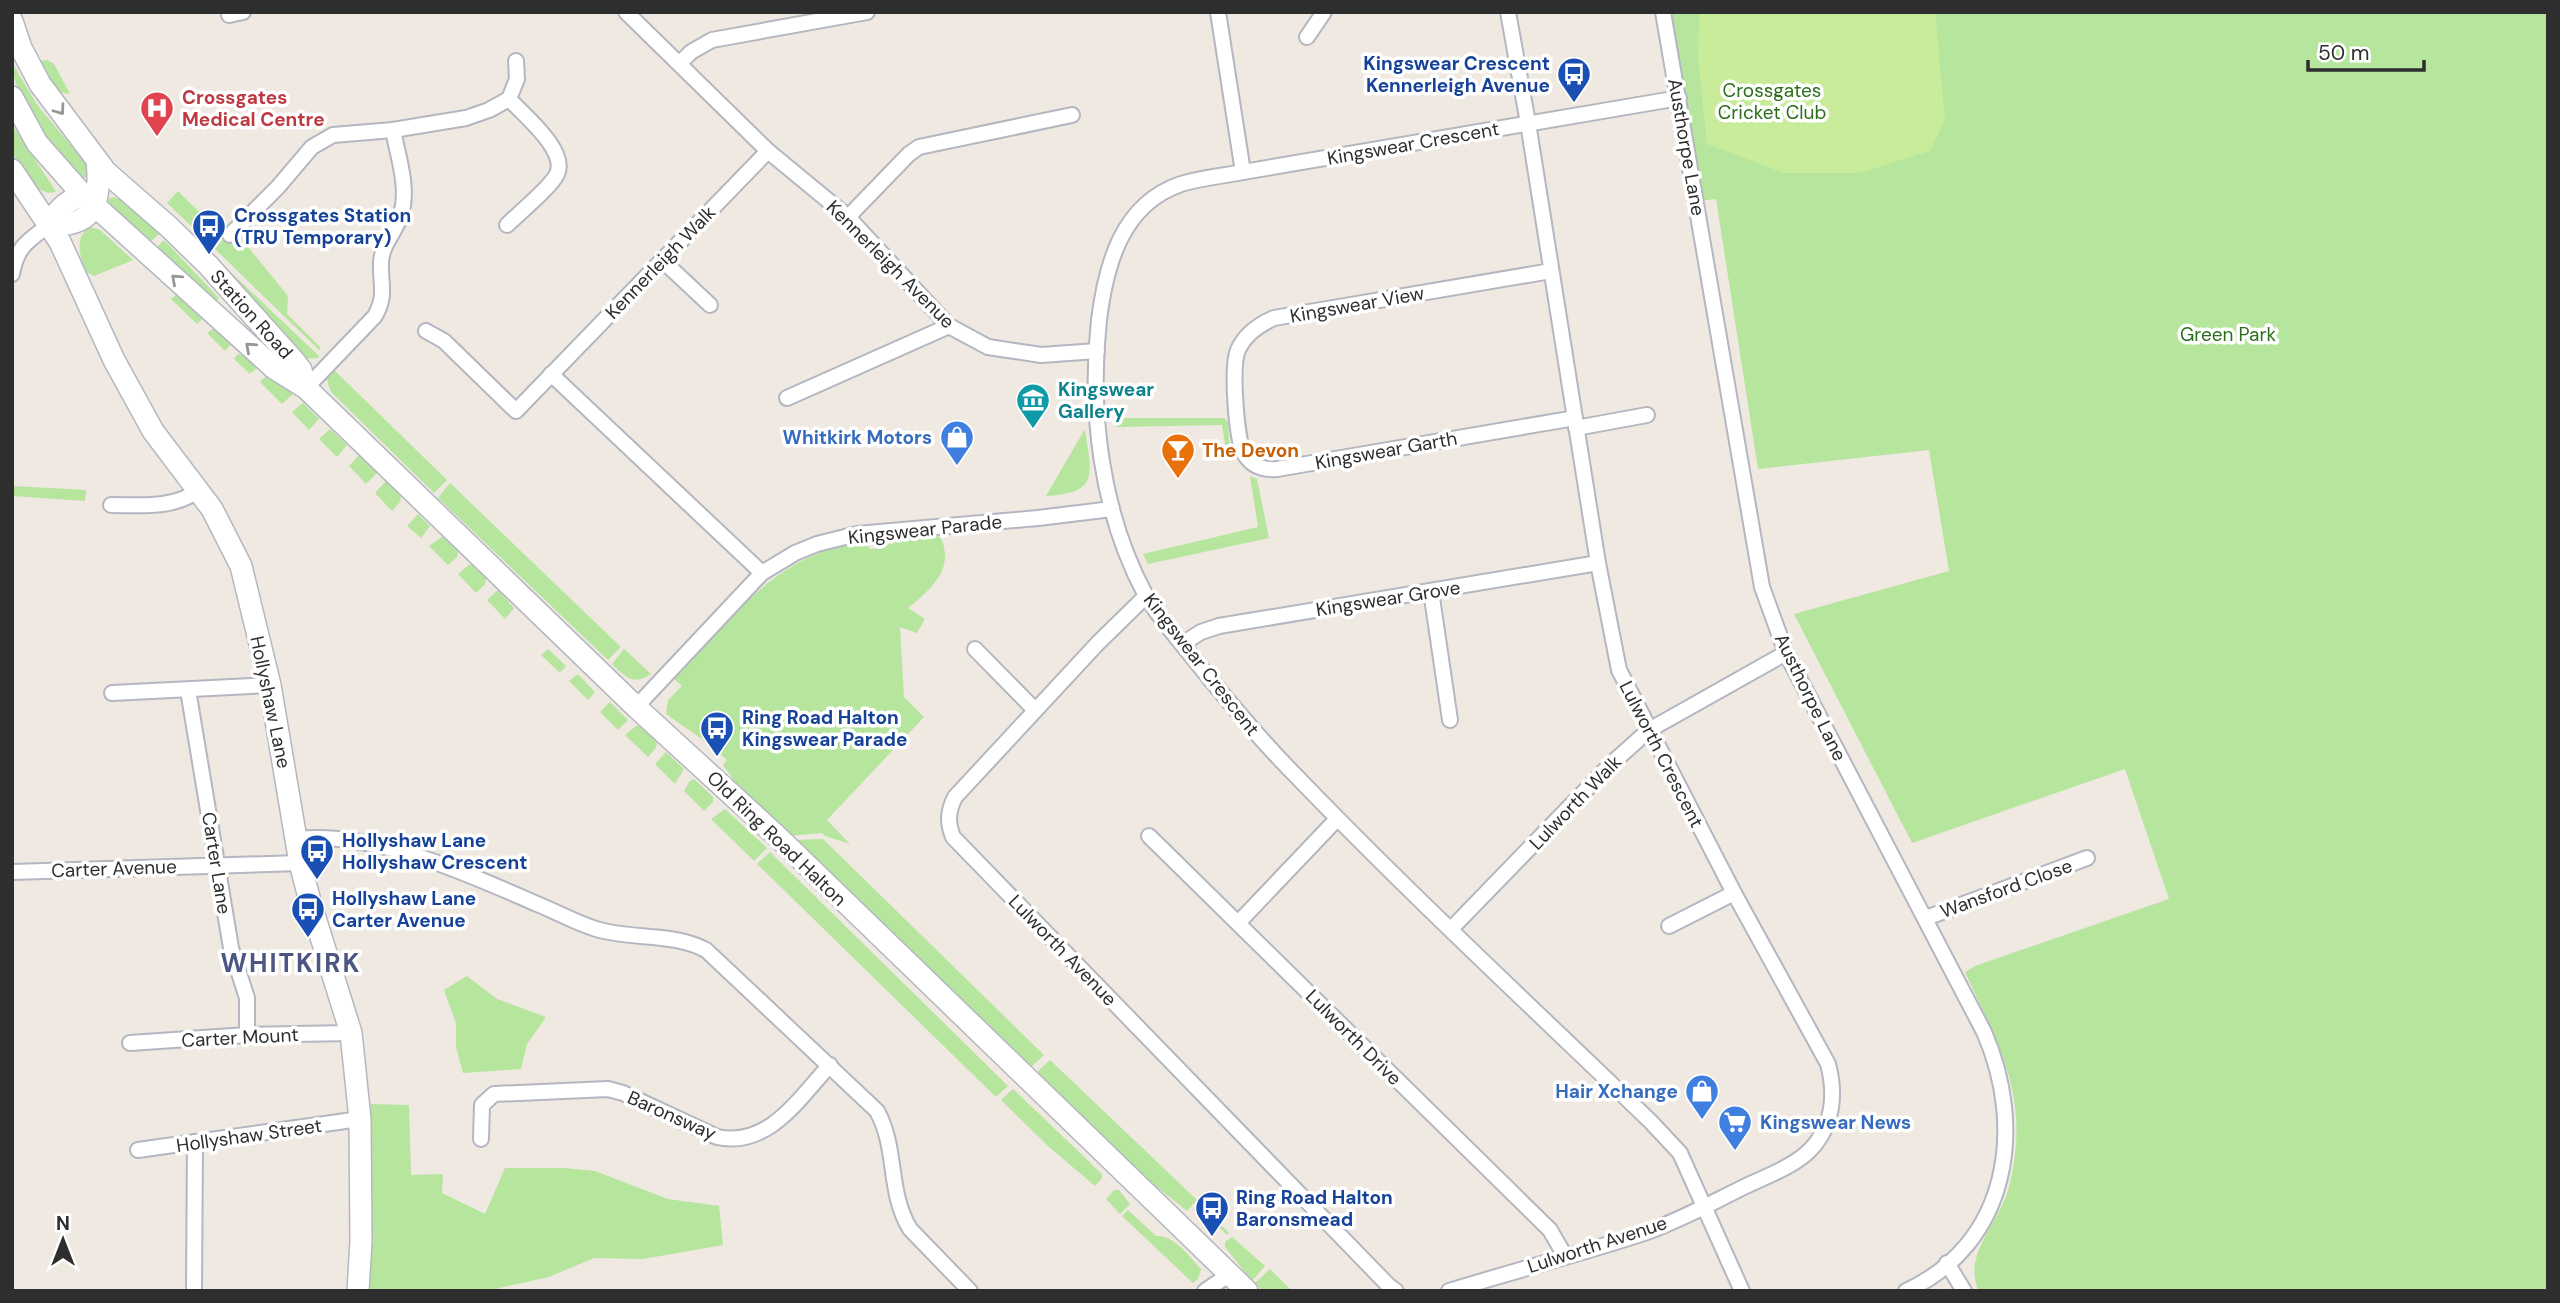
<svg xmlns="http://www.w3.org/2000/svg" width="2560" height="1303" viewBox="0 0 2560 1303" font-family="'DM Sans',sans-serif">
  <rect width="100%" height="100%" fill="#efe9e1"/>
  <g fill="#b6e59e">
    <path d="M 1663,12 L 2548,12 L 2548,1291 L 1979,1291 C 1961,1255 2001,1221 2009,1187 C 2031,1097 2001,1051 1965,972 L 1975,966 L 2169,899 L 2125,769 L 1912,843 L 1794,614 L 1949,571 L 1929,450 L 1758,469 L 1716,199 L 1696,201 Z"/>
    <path d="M 47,60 L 54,64 L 70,94 L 56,92 L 39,61 Z"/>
    <path d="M 12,63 L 38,106 L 87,165 L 88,177 L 82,178 C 56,158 12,95 12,63 Z"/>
    <path d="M 12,125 L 52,185 L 56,192 L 48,193 L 36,188 L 12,154 Z"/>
    <path d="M 178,191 L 220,233 L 210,244 L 167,203 Z"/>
    <path d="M 113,197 L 126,201 L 159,234 L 151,241 L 108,204 L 109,199 Z"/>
    <path d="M 181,225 L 319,356 L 318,358 L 304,359 Z"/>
    <path d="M 90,227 L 100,230 L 133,260 L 94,276 L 85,271 C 80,257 74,236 90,227 Z"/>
    <path d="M 226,236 L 239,236 L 288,296 L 287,314 L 321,348 L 319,350 L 215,249 Z"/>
    <path d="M 164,240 L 219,298 L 215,302 L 157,247 Z"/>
    <path d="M 176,295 L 202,319 L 197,324 L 171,299 Z"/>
    <path d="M 214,328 L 231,344 L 225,351 L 207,333 Z"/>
    <path d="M 238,354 L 245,356 L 258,367 L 250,374 L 234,359 Z"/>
    <path d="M 330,366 L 447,480 L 434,493 L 332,393 C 327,385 325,374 330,366 Z"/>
    <path d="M 268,374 L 294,393 L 282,404 L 260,382 Z"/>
    <path d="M 303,403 L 319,419 L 309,430 L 292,412 Z"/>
    <path d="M 1116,418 L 1224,418 L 1228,421 L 1229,440 L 1235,457 L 1231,460 L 1226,451 L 1222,425 L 1116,427 Z"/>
    <path d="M 330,429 L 347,445 L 337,457 L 319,439 Z"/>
    <path d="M 1085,429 C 1091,473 1101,493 1046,496 Z"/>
    <path d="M 360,454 L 377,470 L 376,474 L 366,484 L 349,466 Z"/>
    <path d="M 1250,476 L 1257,479 L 1269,538 L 1148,564 L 1143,554 L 1258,527 Z"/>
    <path d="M 386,481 L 401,497 L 400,502 L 392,511 L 375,493 Z"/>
    <path d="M 450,483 L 621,647 L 608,660 L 438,498 Z"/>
    <path d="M 12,486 L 86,490 L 85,501 L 12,496 Z"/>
    <path d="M 418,514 L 430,526 L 421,538 L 407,526 Z"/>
    <path d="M 937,535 C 944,540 944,547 945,555 C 946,577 924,595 908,608 L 925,619 L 917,633 L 900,627 L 904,697 L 924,717 L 827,820 L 850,844 L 825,836 L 822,833 L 787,836 L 749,801 L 723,765 L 727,760 L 706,742 L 666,714 L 668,700 L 682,686 L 673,678 C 730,621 778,550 865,542 L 870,549 L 882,548 L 882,544 L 890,539 Z"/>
    <path d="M 443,536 L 458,552 L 457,557 L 448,565 L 429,546 Z"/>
    <path d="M 470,564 L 486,578 L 485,584 L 476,593 L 458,574 Z"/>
    <path d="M 498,590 L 514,608 L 505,619 L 487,600 Z"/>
    <path d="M 548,649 L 566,666 L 560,673 L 541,655 Z"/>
    <path d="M 624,649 L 651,674 C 634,686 625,677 612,664 Z"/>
    <path d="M 578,674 L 595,692 L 588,700 L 569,681 Z"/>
    <path d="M 610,702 L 628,720 L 618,730 L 600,712 Z"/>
    <path d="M 636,726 L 639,726 L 657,742 L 656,748 L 648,757 L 625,735 Z"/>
    <path d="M 666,752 L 684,769 L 675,784 L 655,764 Z"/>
    <path d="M 694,779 L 713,797 L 713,802 L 704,811 L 684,791 L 689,782 Z"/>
    <path d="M 725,809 L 767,848 L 754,861 L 711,819 Z"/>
    <path d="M 823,839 L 1044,1055 L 1030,1068 L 793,840 Z"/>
    <path d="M 770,852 L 1008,1086 L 996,1097 L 757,864 Z"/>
    <path d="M 467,976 L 497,999 L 546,1017 L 527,1044 L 521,1069 L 463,1073 L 456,1047 L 456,1023 L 444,990 Z"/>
    <path d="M 1050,1060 L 1197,1200 L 1187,1211 L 1137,1171 L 1036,1073 Z"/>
    <path d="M 1013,1089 L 1102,1174 L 1102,1178 L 1095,1186 L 1049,1147 L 1001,1100 Z"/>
    <path d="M 371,1104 L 409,1105 L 411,1175 L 443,1174 L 442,1193 L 485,1214 L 505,1168 L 564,1168 L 595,1171 L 668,1199 L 719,1206 L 723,1245 L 643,1259 L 594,1258 L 549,1277 L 486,1291 L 366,1291 Z"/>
    <path d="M 1114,1190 L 1119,1190 L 1130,1204 L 1120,1214 L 1106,1199 Z"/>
    <path d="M 1199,1203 L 1229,1233 L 1227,1235 L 1212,1220 L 1204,1220 L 1193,1209 Z"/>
    <path d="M 1128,1210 L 1156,1236 C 1173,1234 1190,1257 1201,1269 L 1198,1279 L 1193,1283 L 1122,1216 Z"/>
    <path d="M 1232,1237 L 1265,1266 L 1252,1281 L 1225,1247 L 1225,1242 Z"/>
    <path d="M 1270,1269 L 1292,1291 L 1262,1291 L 1255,1283 Z"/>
  </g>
  <path fill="#c9ec9a" d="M 1702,12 L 1935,12 L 1945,120 L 1930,151 L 1859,173 L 1784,173 L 1707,144 L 1698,60 L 1699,18 Z"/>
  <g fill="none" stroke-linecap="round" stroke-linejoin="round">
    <g stroke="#b4b7c1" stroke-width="18">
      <g id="street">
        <path d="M 626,12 L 768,151 L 848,217 L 949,326 L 988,347 L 1041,355 L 1097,351"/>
        <path d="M 1218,12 L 1243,172"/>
        <path d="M 1663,12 L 1762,587 L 1786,653 L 1984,1032 C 2026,1128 2009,1244 1906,1291"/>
        <path d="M 229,15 L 243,12"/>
        <path d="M 1307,37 L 1324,12"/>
        <path d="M 680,63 L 691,52 L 712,40 L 867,12"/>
        <path d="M 1679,98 L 1243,172 C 1222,176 1201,178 1181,184 C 1122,204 1106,264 1099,320 C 1089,411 1101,512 1145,594 C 1155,612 1169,628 1182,644 C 1220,692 1258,738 1301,781 C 1414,898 1534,1009 1651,1122 L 1680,1153 L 1742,1291"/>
        <path d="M 848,217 L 909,154 L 919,147 L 1072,115"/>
        <path d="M 507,225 C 519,213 551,187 557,174 C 568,151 524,115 509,99 L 517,79 L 516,61"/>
        <path d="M 230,235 L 278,187 L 312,147 L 333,135 L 393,130 L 466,118 L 489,110 L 509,99"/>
        <path d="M 662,260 L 710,305"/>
        <path d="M 1551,271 L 1274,318 C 1258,325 1245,334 1238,350 C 1231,366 1236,438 1244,453 C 1251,466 1263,470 1277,469 L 1575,418"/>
        <path d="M 12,274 C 17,246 28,241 49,225"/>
        <path d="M 426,331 L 444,341 L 516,411 L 768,151"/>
        <path d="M 551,374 L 762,573"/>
        <path d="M 306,388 L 375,316 C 387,294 380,285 381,262 C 382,244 395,233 400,217 C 410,190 398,157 393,130"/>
        <path d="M 787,398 L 949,326"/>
        <path d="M 1576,428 L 1647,415"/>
        <path d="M 111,505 C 142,505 171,509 198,491"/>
        <path d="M 1431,591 L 1450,720"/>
        <path d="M 1146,596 L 1098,643 L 955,797 C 948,811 947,822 953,837 L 1389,1286 L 1396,1291"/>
        <path d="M 1182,644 L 1201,632 L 1219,626 L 1598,563"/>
        <path d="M 975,649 L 1035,710"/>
        <path d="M 188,690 L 231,948 L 247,998 L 247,1035"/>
        <path d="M 112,693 L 270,685"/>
        <path d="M 636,707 L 762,573 L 795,553 L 817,544 L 857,534 L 1038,518 L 1112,509"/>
        <path d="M 1149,836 L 1550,1230 L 1565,1256"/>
        <path d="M 297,839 C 375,831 466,873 537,904 C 557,912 576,923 596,929 C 632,940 672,932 706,950 L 877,1111 C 898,1149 887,1191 910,1229 L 970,1291"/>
        <path d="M 12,872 L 300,863"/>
        <path d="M 1926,918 L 2087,858"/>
        <path d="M 1239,922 L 1337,819"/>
        <path d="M 1669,926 L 1734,893"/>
        <path d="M 1451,929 L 1610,765 L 1649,730 L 1786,653"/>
        <path d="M 130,1043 L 247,1035 L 351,1033"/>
        <path d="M 481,1139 L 482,1105 L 494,1094 L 608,1089 L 623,1093 L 717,1137 C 769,1148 799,1098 830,1065"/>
        <path d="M 138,1150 L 360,1119"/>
        <path d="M 1947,1263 L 1964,1291"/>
        <path d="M 194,1291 L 195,1142"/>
        <path d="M 1205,1291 L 1230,1274"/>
        <path d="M 1449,1291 C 1514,1271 1580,1254 1644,1233 C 1679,1221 1713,1202 1746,1186 C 1767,1176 1795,1166 1811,1149 C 1833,1125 1836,1094 1828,1064 L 1734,893 L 1619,670 L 1598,563 L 1528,123 L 1508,12"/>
      </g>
    </g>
    <g stroke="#b4b7c1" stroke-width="24">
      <g id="secondary">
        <path d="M 12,21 L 21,48 L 40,84 L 106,172 L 169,227 L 208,265 L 295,362 L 301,370 L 306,388"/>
        <path d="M 12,97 L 37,143 L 82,194 L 274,368 L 306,388 L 636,707 L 780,839 L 1247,1291"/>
        <path d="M 12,170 L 60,242 L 114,360 L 153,431 L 212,509 L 241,566 L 270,685 L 300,863 L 311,905 L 351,1033 L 360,1119 L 361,1241 L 358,1291"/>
        <path d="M 49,225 C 97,227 101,201 97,160"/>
        <path d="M 49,225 C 58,207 73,196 93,192"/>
      </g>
    </g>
    <use href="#street" stroke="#fff" stroke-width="14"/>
    <use href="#secondary" stroke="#fff" stroke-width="21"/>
  </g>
  <defs><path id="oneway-chevron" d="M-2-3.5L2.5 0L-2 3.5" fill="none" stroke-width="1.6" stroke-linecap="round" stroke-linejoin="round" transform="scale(1.75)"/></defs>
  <g stroke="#969696">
    <use href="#oneway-chevron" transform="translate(60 110) rotate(54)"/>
    <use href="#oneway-chevron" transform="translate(176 279) rotate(-138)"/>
    <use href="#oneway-chevron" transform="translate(250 347) rotate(-138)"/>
  </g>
  <defs>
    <g id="bus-pin" transform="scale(1.75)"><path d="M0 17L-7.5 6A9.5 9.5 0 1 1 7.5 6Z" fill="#1a4fb4" stroke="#fff"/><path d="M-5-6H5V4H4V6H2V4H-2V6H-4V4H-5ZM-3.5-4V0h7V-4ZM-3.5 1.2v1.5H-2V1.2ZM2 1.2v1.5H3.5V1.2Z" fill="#fff"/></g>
    <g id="hospital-pin" transform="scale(1.75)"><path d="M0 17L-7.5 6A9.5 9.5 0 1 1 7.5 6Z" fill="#e0444e" stroke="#fff"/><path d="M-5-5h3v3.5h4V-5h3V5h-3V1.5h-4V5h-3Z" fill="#fff"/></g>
    <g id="museum-pin" transform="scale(1.75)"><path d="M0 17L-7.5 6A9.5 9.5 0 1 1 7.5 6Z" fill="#0f9aa8" stroke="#fff"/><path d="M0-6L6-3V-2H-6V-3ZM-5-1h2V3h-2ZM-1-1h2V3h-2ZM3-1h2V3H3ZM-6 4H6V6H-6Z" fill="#fff"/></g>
    <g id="shop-pin" transform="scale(1.75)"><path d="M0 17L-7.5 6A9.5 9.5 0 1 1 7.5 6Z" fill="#3f7fe0" stroke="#fff"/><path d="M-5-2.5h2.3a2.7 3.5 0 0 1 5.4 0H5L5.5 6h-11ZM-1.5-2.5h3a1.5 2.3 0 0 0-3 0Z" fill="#fff"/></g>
    <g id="bar-pin" transform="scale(1.75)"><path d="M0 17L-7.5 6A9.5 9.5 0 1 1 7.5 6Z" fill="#e8710a" stroke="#fff"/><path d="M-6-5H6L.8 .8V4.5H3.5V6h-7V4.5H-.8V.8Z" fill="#fff"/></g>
    <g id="supermarket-pin" transform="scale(1.75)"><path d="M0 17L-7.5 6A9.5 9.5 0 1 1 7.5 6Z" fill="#3f7fe0" stroke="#fff"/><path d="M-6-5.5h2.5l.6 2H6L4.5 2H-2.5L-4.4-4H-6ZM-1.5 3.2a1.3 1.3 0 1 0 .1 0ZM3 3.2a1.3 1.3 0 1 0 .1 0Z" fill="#fff"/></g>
  </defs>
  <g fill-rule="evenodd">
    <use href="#bus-pin" x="1574" y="74"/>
    <use href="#hospital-pin" x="157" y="108"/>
    <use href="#bus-pin" x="209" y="226"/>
    <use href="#museum-pin" x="1033" y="400"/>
    <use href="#shop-pin" x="957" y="437"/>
    <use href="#bar-pin" x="1178" y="450"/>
    <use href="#bus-pin" x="717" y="728"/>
    <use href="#bus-pin" x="317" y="851"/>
    <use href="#bus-pin" x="308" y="909"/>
    <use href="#shop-pin" x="1702" y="1091"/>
    <use href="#supermarket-pin" x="1735" y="1122"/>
    <use href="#bus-pin" x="1212" y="1208"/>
  </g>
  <g text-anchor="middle" stroke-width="7" stroke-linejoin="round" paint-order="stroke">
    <g font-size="19" font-weight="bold" fill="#164399" stroke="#fff" text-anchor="start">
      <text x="1550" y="70" text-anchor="end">Kingswear Crescent<tspan x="1550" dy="22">Kennerleigh Avenue</tspan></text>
      <text x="234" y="222">Crossgates Station<tspan x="234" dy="22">(TRU Temporary)</tspan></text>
      <text x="742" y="724">Ring Road Halton<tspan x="742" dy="22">Kingswear Parade</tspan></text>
      <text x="342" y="847">Hollyshaw Lane<tspan x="342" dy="22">Hollyshaw Crescent</tspan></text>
      <text x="332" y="905">Hollyshaw Lane<tspan x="332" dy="22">Carter Avenue</tspan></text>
      <text x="1236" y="1204">Ring Road Halton<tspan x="1236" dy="22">Baronsmead</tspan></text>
    </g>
    <g font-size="19" fill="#2c6e1b" stroke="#fff">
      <text x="1772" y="97">Crossgates<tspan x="1772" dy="22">Cricket Club</tspan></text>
      <text x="2228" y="341">Green Park</text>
    </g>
    <g font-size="19" font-weight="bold" fill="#be3a42" stroke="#fff" text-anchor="start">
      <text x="182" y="104">Crossgates<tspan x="182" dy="22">Medical Centre</tspan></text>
    </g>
    <g font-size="19" fill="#2e2e2e" stroke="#fff">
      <text transform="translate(1413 143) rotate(-10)" y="7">Kingswear Crescent</text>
      <text transform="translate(1687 147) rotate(80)" y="7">Austhorpe Lane</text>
      <text transform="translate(660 262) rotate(-46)" y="7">Kennerleigh Walk</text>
      <text transform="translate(891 264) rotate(45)" y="7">Kennerleigh Avenue</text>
      <text transform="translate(1357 304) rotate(-10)" y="7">Kingswear View</text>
      <text transform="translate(252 314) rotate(48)" y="7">Station Road</text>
      <text transform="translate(1386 450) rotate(-10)" y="7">Kingswear Garth</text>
      <text transform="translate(925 529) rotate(-6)" y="7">Kingswear Parade</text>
      <text transform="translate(1388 598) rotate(-9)" y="7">Kingswear Grove</text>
      <text transform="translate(1202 664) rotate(52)" y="7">Kingswear Crescent</text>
      <text transform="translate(1811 697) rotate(64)" y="7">Austhorpe Lane</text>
      <text transform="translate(271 702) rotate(78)" y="7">Hollyshaw Lane</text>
      <text transform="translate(1662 754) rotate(63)" y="7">Lulworth Crescent</text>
      <text transform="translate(1575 802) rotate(-46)" y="7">Lulworth Walk</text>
      <text transform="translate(777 838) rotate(44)" y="7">Old Ring Road Halton</text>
      <text transform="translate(217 863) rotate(81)" y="7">Carter Lane</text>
      <text transform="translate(114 868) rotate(-2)" y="7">Carter Avenue</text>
      <text transform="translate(2006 888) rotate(-20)" y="7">Wansford Close</text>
      <text transform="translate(1063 950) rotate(46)" y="7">Lulworth Avenue</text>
      <text transform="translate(240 1037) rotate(-3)" y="7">Carter Mount</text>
      <text transform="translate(1354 1037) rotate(45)" y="7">Lulworth Drive</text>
      <text transform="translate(672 1115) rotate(24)" y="7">Baronsway</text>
      <text transform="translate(249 1135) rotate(-8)" y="7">Hollyshaw Street</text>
      <text transform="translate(1597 1244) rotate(-18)" y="7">Lulworth Avenue</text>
    </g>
    <g font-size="19" font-weight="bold" fill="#0d838f" stroke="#fff" text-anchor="start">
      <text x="1058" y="396">Kingswear<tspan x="1058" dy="22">Gallery</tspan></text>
    </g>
    <g font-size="19" font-weight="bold" fill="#366cbe" stroke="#fff" text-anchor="end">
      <text x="932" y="444">Whitkirk Motors</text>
      <text x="1678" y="1098">Hair Xchange</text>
      <text x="1760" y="1129" text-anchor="start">Kingswear News</text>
    </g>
    <g font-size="19" font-weight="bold" fill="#c56008" stroke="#fff" text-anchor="start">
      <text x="1202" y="457">The Devon</text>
    </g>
    <g font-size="26" font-weight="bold" letter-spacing="2" fill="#4d5680" stroke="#fff">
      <text x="291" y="972">WHITKIRK</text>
    </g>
  </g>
  <rect width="2560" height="1303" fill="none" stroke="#2e2e2e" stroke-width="28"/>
  <g transform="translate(63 1240)" stroke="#ffffff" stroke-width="5" paint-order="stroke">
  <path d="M0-5L12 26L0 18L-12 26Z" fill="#2e2e2e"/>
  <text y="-10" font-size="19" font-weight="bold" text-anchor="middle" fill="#2e2e2e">N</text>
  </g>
  <path d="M2308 60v10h116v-10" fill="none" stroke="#2e2e2e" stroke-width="3.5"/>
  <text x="2318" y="60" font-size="21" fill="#2e2e2e" stroke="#ffffff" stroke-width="5" paint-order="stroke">50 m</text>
</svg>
